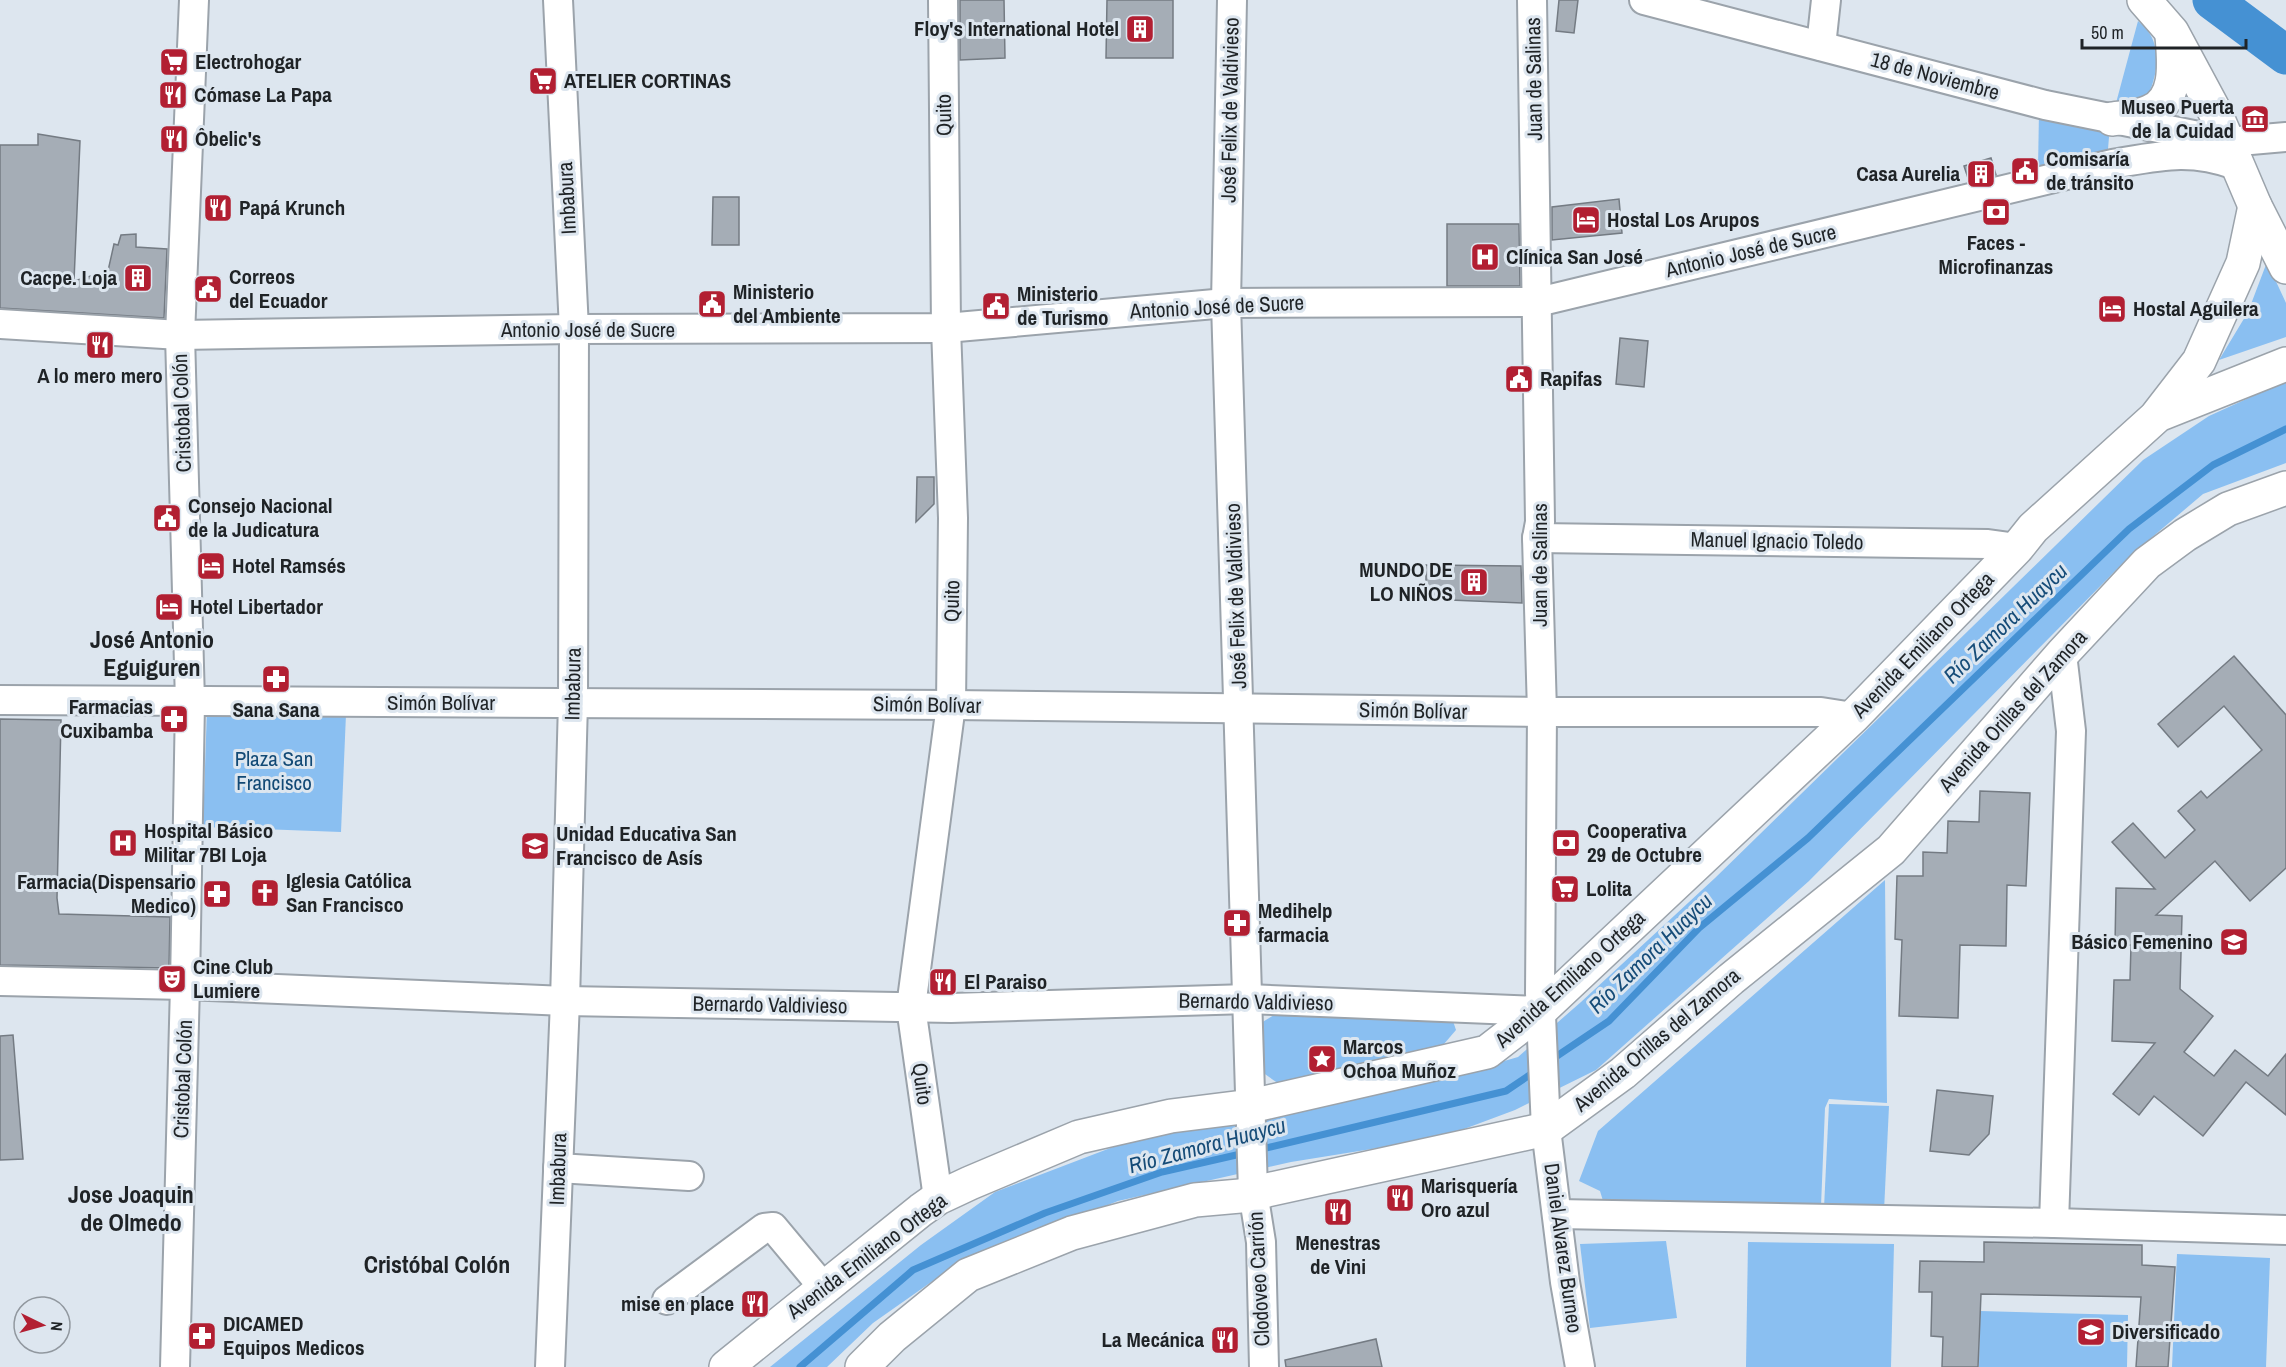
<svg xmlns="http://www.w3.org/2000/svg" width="2286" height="1367" viewBox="0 0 2286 1367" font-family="'Archivo Narrow',sans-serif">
  <rect width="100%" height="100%" fill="#dde6ef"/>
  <g fill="#8abff1">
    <path d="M 2138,21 C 2158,36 2160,60 2153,82 C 2151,89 2148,98 2140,101 C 2134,104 2123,103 2116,103 Z"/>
    <path d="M 2039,111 L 2105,128 L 2109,137 L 2108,149 L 2101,154 L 2038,169 Z"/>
    <path d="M 2267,262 L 2286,303 L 2286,337 L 2219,360 L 2248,312 Z"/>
    <path d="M 2286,381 L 2286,463 L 2203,494 L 2130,556 L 1809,881 L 1596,1070 L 1515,1110 L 1440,1138 L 1291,1162 L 1118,1201 L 954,1266 L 873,1323 L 827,1367 L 770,1367 L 921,1245 L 995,1192 L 1134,1139 L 1234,1117 L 1439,1080 L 1518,1057 L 1581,1002 L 1715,878 L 2143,460 L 2209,416 Z"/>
    <path d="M 207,709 L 346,714 L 341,832 L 203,827 Z"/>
    <path d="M 1885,880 L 1887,1103 L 1829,1099 L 1825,1108 L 1821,1206 L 1604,1204 L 1600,1191 L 1579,1181 L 1598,1131 Z"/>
    <path d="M 1279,1012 L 1453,1021 L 1456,1030 L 1444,1044 L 1279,1084 L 1262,1072 L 1261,1023 Z"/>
    <path d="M 1829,1104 L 1889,1106 L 1884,1211 L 1824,1208 Z"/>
    <path d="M 1666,1241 L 1677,1318 L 1590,1328 L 1580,1244 Z"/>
    <path d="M 1748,1242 L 1894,1244 L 1891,1367 L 1746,1367 Z"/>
    <path d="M 2177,1254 L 2270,1258 L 2266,1367 L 2172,1367 Z"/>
    <path d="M 1980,1311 L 2128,1315 L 2127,1367 L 1979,1367 Z"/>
  </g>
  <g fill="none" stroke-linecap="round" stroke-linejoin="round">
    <g stroke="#4591d3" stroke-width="7">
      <path d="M 1551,1060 L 1609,1021 L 1699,928 L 1808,838 L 2129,529 L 2213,465 L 2286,429"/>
      <path d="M 1258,1150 L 1506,1091 L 1537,1070"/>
      <path d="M 800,1367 L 913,1270 L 1045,1213 L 1162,1172 L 1245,1153"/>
    </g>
    <path stroke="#4591d3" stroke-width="39" d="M 2212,0 L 2286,55"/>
  </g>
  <g fill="#a5adb6" stroke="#747b83" stroke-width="1.5">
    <path d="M 960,0 L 1004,0 L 1005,58 L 960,60 Z"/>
    <path d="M 1107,0 L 1173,0 L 1173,58 L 1106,58 Z"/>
    <path d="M 1559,0 L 1578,0 L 1574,33 L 1556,31 Z"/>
    <path d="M 38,134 L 80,141 L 74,281 L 108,271 L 114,244 L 118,245 L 121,235 L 136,234 L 136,247 L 167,249 L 164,318 L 0,308 L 0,145 L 38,145 Z"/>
    <path d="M 1991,158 L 1996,175 L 1969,181 L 1964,166 Z"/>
    <path d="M 713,197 L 739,197 L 739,245 L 712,245 Z"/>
    <path d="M 1619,199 L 1622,233 L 1552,240 L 1552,207 Z"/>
    <path d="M 1447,224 L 1519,224 L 1520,286 L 1447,286 Z"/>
    <path d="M 1620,338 L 1648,341 L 1644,387 L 1616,384 Z"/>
    <path d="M 917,477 L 934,477 L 934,504 L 916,522 Z"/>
    <path d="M 1426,565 L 1521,566 L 1522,603 L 1426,599 Z"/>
    <path d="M 2234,656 L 2286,715 L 2286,868 L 2250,901 L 2215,861 L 2156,915 L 2182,916 L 2180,989 L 2213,1016 L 2184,1052 L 2214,1076 L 2235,1050 L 2268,1076 L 2286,1054 L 2286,1115 L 2246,1082 L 2203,1136 L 2154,1096 L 2139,1115 L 2113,1094 L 2155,1043 L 2112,1041 L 2114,980 L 2130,980 L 2131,945 L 2115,945 L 2116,888 L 2155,889 L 2112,842 L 2133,823 L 2165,858 L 2195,830 L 2178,811 L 2201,791 L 2207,798 L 2262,750 L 2224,706 L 2178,747 L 2158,724 Z"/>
    <path d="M 0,719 L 61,720 L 57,898 L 59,914 L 170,917 L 169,968 L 0,965 Z"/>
    <path d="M 1980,791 L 2030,793 L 2026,886 L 2007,885 L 2006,946 L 1960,945 L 1958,1018 L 1899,1016 L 1902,940 L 1895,939 L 1897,876 L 1923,876 L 1923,852 L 1947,853 L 1948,821 L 1979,822 Z"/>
    <path d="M 13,1035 L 23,1159 L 0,1160 L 0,1036 Z"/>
    <path d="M 1937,1090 L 1993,1096 L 1989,1134 L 1969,1155 L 1930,1151 Z"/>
    <path d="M 1984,1242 L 2142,1245 L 2142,1265 L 2175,1267 L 2168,1367 L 2136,1367 L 2141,1297 L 1981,1294 L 1978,1367 L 1942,1367 L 1943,1337 L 1931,1336 L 1932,1292 L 1919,1292 L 1920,1261 L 1984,1262 Z"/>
    <path d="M 1376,1339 L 1382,1367 L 1286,1367 L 1285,1360 Z"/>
  </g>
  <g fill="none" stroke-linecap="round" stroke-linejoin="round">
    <g stroke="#9ba3ab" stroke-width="32">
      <g id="minor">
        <path d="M 1232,0 L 1226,303 L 1253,1192 L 1261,1242 L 1264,1367"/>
        <path d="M 1532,0 L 1540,522 L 1537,538 L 1542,712 L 1540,993 L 1546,1129 L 1565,1282 L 1580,1367"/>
        <path d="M 1644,0 L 2045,105 L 2228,142 L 2286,137"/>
        <path d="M 1821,46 L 1826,0"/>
        <path d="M 0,324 L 180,335 L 574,329 L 946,328 L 1226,303 L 1538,302 L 2112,164 C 2160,156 2189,148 2236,165"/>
        <path d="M 1537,538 L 1988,544 L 2017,548"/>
        <path d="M 0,700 L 951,705 L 1542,712 L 1821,712 L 1853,717"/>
        <path d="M 0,981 L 185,985 L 565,1001 L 951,1008 L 1248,999 L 1540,1011"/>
        <path d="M 558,1168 L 689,1176"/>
        <path d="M 938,1198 L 911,1007 L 951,705 L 953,518 L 946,328 L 943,0"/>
        <path d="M 1557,1214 L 2054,1223 L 2286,1230"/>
        <path d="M 2054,1223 L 2071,731 L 2062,654"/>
        <path d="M 667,1300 L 764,1228 L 773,1227 L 824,1288"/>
        <path d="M 175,1367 L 185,985 L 190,702 L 180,335 L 194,0"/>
        <path d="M 550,1367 L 565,1001 L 573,702 L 574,329 L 558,0"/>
      </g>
    </g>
    <g stroke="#9ba3ab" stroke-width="36">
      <g id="major">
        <path d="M 2144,0 L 2172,32 L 2215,112 L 2255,206 L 2286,267"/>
        <path d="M 2112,119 C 2124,117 2138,117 2149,112 C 2179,101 2174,61 2172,36"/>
        <path d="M 2158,414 L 2199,361 L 2243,263 L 2255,206"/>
        <path d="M 726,1367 L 921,1210 L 938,1198 L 970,1183 L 1079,1137 L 1171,1116 L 1251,1106 L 1487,1052 L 1540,1011 L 1853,717 L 2017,548 L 2033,528 L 2158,415 L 2286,364"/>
        <path d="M 862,1367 L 892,1337 L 968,1275 L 1072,1233 L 1195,1200 L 1240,1196 L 1546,1129 L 1623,1073 L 1731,979 L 1891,850 L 2062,654 L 2147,563 L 2185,535 L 2228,509 L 2286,488"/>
      </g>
    </g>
    <use href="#minor" stroke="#fff" stroke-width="28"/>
    <use href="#major" stroke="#fff" stroke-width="33"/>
  </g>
  <defs>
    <g id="building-square" transform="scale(1.5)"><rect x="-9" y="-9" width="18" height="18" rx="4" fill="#b21f32" stroke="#dde6ef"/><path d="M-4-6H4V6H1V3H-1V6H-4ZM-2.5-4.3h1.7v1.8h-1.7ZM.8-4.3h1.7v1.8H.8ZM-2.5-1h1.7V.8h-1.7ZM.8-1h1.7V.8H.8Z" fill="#fff"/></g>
    <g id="supermarket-square" transform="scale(1.5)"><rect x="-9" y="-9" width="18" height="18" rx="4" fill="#b21f32" stroke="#dde6ef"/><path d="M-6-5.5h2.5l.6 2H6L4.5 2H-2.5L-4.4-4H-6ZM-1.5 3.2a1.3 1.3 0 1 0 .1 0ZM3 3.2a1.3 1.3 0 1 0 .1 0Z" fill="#fff"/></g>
    <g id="restaurant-square" transform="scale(1.5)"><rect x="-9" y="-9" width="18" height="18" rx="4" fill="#b21f32" stroke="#dde6ef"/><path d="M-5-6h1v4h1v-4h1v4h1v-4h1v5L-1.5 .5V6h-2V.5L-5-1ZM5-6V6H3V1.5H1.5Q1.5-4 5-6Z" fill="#fff"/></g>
    <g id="museum-square" transform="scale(1.5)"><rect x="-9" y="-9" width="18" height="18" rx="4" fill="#b21f32" stroke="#dde6ef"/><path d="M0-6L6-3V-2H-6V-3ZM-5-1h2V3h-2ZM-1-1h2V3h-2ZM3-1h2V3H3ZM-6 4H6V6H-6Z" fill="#fff"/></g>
    <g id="civic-square" transform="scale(1.5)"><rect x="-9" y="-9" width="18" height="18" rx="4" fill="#b21f32" stroke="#dde6ef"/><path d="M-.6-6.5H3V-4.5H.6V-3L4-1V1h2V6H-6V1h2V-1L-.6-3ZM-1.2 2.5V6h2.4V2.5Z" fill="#fff"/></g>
    <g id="bank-square" transform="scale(1.5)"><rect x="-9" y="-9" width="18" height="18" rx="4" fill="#b21f32" stroke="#dde6ef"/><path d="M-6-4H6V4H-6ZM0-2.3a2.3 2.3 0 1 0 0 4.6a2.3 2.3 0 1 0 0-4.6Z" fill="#fff"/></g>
    <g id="hotel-square" transform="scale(1.5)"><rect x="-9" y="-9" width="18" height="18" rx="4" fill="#b21f32" stroke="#dde6ef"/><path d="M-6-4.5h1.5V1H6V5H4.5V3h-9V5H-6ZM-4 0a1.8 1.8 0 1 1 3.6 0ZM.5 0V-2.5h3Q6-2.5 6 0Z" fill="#fff"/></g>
    <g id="hospital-square" transform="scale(1.5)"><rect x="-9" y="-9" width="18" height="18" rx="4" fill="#b21f32" stroke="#dde6ef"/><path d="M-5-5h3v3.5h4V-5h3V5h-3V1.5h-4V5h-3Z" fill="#fff"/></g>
    <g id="pharmacy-square" transform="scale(1.5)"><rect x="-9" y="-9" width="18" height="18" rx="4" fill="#b21f32" stroke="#dde6ef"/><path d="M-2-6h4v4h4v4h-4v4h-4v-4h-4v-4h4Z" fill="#fff"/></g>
    <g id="university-square" transform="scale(1.5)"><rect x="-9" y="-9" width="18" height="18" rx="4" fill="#b21f32" stroke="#dde6ef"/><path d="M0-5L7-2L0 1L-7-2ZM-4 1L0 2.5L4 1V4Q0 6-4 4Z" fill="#fff"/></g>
    <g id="church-square" transform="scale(1.5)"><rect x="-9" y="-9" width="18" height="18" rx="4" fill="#b21f32" stroke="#dde6ef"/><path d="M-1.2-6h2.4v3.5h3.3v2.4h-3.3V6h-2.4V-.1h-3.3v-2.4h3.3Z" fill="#fff"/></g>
    <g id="school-square" transform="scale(1.5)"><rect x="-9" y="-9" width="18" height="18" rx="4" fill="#b21f32" stroke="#dde6ef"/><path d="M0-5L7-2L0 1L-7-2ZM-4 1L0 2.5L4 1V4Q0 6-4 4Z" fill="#fff"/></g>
    <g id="theatre-square" transform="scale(1.5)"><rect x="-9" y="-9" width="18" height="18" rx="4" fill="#b21f32" stroke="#dde6ef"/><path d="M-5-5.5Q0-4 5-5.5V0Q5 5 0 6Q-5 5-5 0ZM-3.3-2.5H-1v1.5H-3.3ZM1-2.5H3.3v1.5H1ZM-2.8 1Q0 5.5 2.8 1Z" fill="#fff"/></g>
    <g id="sight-square" transform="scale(1.5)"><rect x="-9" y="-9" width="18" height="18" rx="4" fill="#b21f32" stroke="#dde6ef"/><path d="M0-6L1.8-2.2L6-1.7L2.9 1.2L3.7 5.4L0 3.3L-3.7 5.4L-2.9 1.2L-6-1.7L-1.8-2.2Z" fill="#fff"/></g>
  </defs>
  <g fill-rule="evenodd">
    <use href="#building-square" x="1140" y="29"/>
    <use href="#supermarket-square" x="174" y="62"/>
    <use href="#supermarket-square" x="543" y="81"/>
    <use href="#restaurant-square" x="173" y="95"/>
    <use href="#museum-square" x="2255" y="119"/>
    <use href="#restaurant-square" x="174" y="139"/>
    <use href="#civic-square" x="2025" y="171"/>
    <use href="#building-square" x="1981" y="174"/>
    <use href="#restaurant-square" x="218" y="208"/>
    <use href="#bank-square" x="1996" y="212"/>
    <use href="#hotel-square" x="1586" y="220"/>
    <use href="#hospital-square" x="1485" y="257"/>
    <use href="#building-square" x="138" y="278"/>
    <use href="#civic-square" x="208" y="289"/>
    <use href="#civic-square" x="712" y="304"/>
    <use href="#civic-square" x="996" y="306"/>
    <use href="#hotel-square" x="2112" y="309"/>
    <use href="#restaurant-square" x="100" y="345"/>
    <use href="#civic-square" x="1519" y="379"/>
    <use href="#civic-square" x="167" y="518"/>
    <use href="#hotel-square" x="211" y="566"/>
    <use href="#building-square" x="1474" y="582"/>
    <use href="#hotel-square" x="169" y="607"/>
    <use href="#pharmacy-square" x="276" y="679"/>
    <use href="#pharmacy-square" x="174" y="719"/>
    <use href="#hospital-square" x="123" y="843"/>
    <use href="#bank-square" x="1566" y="843"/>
    <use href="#university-square" x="535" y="846"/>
    <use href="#supermarket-square" x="1565" y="889"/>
    <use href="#church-square" x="265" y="893"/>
    <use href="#pharmacy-square" x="217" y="894"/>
    <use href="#pharmacy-square" x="1237" y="923"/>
    <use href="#school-square" x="2234" y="942"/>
    <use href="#theatre-square" x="172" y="979"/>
    <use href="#restaurant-square" x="943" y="982"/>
    <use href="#sight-square" x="1322" y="1059"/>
    <use href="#restaurant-square" x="1400" y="1198"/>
    <use href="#restaurant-square" x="1338" y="1212"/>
    <use href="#restaurant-square" x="755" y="1304"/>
    <use href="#school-square" x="2091" y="1332"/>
    <use href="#pharmacy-square" x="202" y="1336"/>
    <use href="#restaurant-square" x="1225" y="1340"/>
  </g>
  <g text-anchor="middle" stroke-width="6" stroke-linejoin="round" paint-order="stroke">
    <g font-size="21" font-weight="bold" fill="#1f2326" stroke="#dde6ef" text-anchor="start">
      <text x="1119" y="36" text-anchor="end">Floy's International Hotel</text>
      <text x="195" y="69">Electrohogar</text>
      <text x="564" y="88">ATELIER CORTINAS</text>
      <text x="194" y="102">Cómase La Papa</text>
      <text x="2234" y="114" text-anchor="end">Museo Puerta<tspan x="2234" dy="24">de la Cuidad</tspan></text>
      <text x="195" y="146">Ôbelic's</text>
      <text x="2046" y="166">Comisaría<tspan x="2046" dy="24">de tránsito</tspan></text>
      <text x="1960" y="181" text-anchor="end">Casa Aurelia</text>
      <text x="239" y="215">Papá Krunch</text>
      <text x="1607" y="227">Hostal Los Arupos</text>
      <text x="1996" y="250" text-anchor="middle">Faces -<tspan x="1996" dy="24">Microfinanzas</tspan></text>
      <text x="1506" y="264">Clínica San José</text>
      <text x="229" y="284">Correos<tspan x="229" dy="24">del Ecuador</tspan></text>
      <text x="117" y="285" text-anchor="end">Cacpe. Loja</text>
      <text x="733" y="299">Ministerio<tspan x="733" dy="24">del Ambiente</tspan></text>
      <text x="1017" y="301">Ministerio<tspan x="1017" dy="24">de Turismo</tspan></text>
      <text x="2133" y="316">Hostal Aguilera</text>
      <text x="100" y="383" text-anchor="middle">A lo mero mero</text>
      <text x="1540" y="386">Rapifas</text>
      <text x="188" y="513">Consejo Nacional<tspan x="188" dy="24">de la Judicatura</tspan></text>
      <text x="232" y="573">Hotel Ramsés</text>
      <text x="1453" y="577" text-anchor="end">MUNDO DE<tspan x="1453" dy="24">LO NIÑOS</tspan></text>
      <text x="190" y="614">Hotel Libertador</text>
      <text x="153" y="714" text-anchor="end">Farmacias<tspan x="153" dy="24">Cuxibamba</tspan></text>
      <text x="276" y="717" text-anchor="middle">Sana Sana</text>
      <text x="144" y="838">Hospital Básico<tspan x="144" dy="24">Militar 7BI Loja</tspan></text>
      <text x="1587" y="838">Cooperativa<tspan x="1587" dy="24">29 de Octubre</tspan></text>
      <text x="556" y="841">Unidad Educativa San<tspan x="556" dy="24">Francisco de Asís</tspan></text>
      <text x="286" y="888">Iglesia Católica<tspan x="286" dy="24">San Francisco</tspan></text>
      <text x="196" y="889" text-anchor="end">Farmacia(Dispensario<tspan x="196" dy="24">Medico)</tspan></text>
      <text x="1586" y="896">Lolita</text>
      <text x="1258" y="918">Medihelp<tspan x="1258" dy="24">farmacia</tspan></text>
      <text x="2213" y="949" text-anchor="end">Básico Femenino</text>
      <text x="193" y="974">Cine Club<tspan x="193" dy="24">Lumiere</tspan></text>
      <text x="964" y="989">El Paraiso</text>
      <text x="1343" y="1054">Marcos<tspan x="1343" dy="24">Ochoa Muñoz</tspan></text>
      <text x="1421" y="1193">Marisquería<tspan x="1421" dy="24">Oro azul</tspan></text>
      <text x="1338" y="1250" text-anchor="middle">Menestras<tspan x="1338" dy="24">de Vini</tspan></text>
      <text x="734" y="1311" text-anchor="end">mise en place</text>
      <text x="223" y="1331">DICAMED<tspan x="223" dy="24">Equipos Medicos</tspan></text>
      <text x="2112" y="1339">Diversificado</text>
      <text x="1204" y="1347" text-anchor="end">La Mecánica</text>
    </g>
    <g font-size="21" fill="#1f2326" stroke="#dde6ef">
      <text transform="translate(1935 76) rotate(15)" y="7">18 de Noviembre</text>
      <text transform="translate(1534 79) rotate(-91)" y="7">Juan de Salinas</text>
      <text transform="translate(1230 110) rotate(-89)" y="7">José Felix de Valdivieso</text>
      <text transform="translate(944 115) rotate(-91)" y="7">Quito</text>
      <text transform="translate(567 198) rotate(-93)" y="7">Imbabura</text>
      <text transform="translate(1751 251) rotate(-13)" y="7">Antonio José de Sucre</text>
      <text transform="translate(1217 307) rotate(-3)" y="7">Antonio José de Sucre</text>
      <text x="588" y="337">Antonio José de Sucre</text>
      <text transform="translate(182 413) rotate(-92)" y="7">Cristobal Colón</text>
      <text transform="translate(1777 541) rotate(1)" y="7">Manuel Ignacio Toledo</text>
      <text transform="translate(1540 565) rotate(-90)" y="7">Juan de Salinas</text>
      <text transform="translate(1236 596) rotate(-92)" y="7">José Felix de Valdivieso</text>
      <text transform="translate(952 601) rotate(-89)" y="7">Quito</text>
      <text transform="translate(1923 645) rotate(-46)" y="7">Avenida Emiliano Ortega</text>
      <text transform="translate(573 684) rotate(-89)" y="7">Imbabura</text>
      <text x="441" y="710">Simón Bolívar</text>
      <text transform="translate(927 705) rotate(1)" y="7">Simón Bolívar</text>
      <text transform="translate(1413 711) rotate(1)" y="7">Simón Bolívar</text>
      <text transform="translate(2013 711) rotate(-48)" y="7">Avenida Orillas del Zamora</text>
      <text transform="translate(1570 979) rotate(-42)" y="7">Avenida Emiliano Ortega</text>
      <text transform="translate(1256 1002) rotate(1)" y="7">Bernardo Valdivieso</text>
      <text transform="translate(770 1005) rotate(1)" y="7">Bernardo Valdivieso</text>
      <text transform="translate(1657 1040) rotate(-40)" y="7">Avenida Orillas del Zamora</text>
      <text transform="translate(183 1079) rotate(-88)" y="7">Cristobal Colón</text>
      <text transform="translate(922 1084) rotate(82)" y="7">Quito</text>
      <text transform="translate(558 1169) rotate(-88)" y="7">Imbabura</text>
      <text transform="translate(1563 1248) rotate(82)" y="7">Daniel Alvarez Burneo</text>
      <text transform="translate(867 1256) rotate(-37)" y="7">Avenida Emiliano Ortega</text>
      <text transform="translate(1259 1279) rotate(-93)" y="7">Clodoveo Carrión</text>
    </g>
    <g font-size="21" fill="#124975" stroke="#dde6ef">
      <text x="274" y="766">Plaza San<tspan x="274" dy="24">Francisco</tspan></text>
    </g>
    <g font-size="22" font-style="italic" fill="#164c78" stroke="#dde6ef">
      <text transform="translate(2005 623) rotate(-44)" y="8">Río Zamora Huaycu</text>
      <text transform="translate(1650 953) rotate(-44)" y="8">Río Zamora Huaycu</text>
      <text transform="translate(1207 1145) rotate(-15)" y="8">Río Zamora Huaycu</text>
    </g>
    <g font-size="24" font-weight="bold" fill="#1f2326" stroke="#dde6ef">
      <text x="152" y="648">José Antonio<tspan x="152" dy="28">Eguiguren</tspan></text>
      <text x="131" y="1203">Jose Joaquin<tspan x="131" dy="28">de Olmedo</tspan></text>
      <text x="437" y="1273">Cristóbal Colón</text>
    </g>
  </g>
  <g transform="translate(42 1325) rotate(95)"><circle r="28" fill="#dde6ef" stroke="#91989f" stroke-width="1.5"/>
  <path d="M0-4.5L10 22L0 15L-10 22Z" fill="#b21f32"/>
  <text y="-9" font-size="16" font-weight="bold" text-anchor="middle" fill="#1f2326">N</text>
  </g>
  <path d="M2082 39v9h164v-9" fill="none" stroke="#1f2326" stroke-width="3"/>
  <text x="2091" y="39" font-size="18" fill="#1f2326" stroke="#dde6ef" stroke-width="4.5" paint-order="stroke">50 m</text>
</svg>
